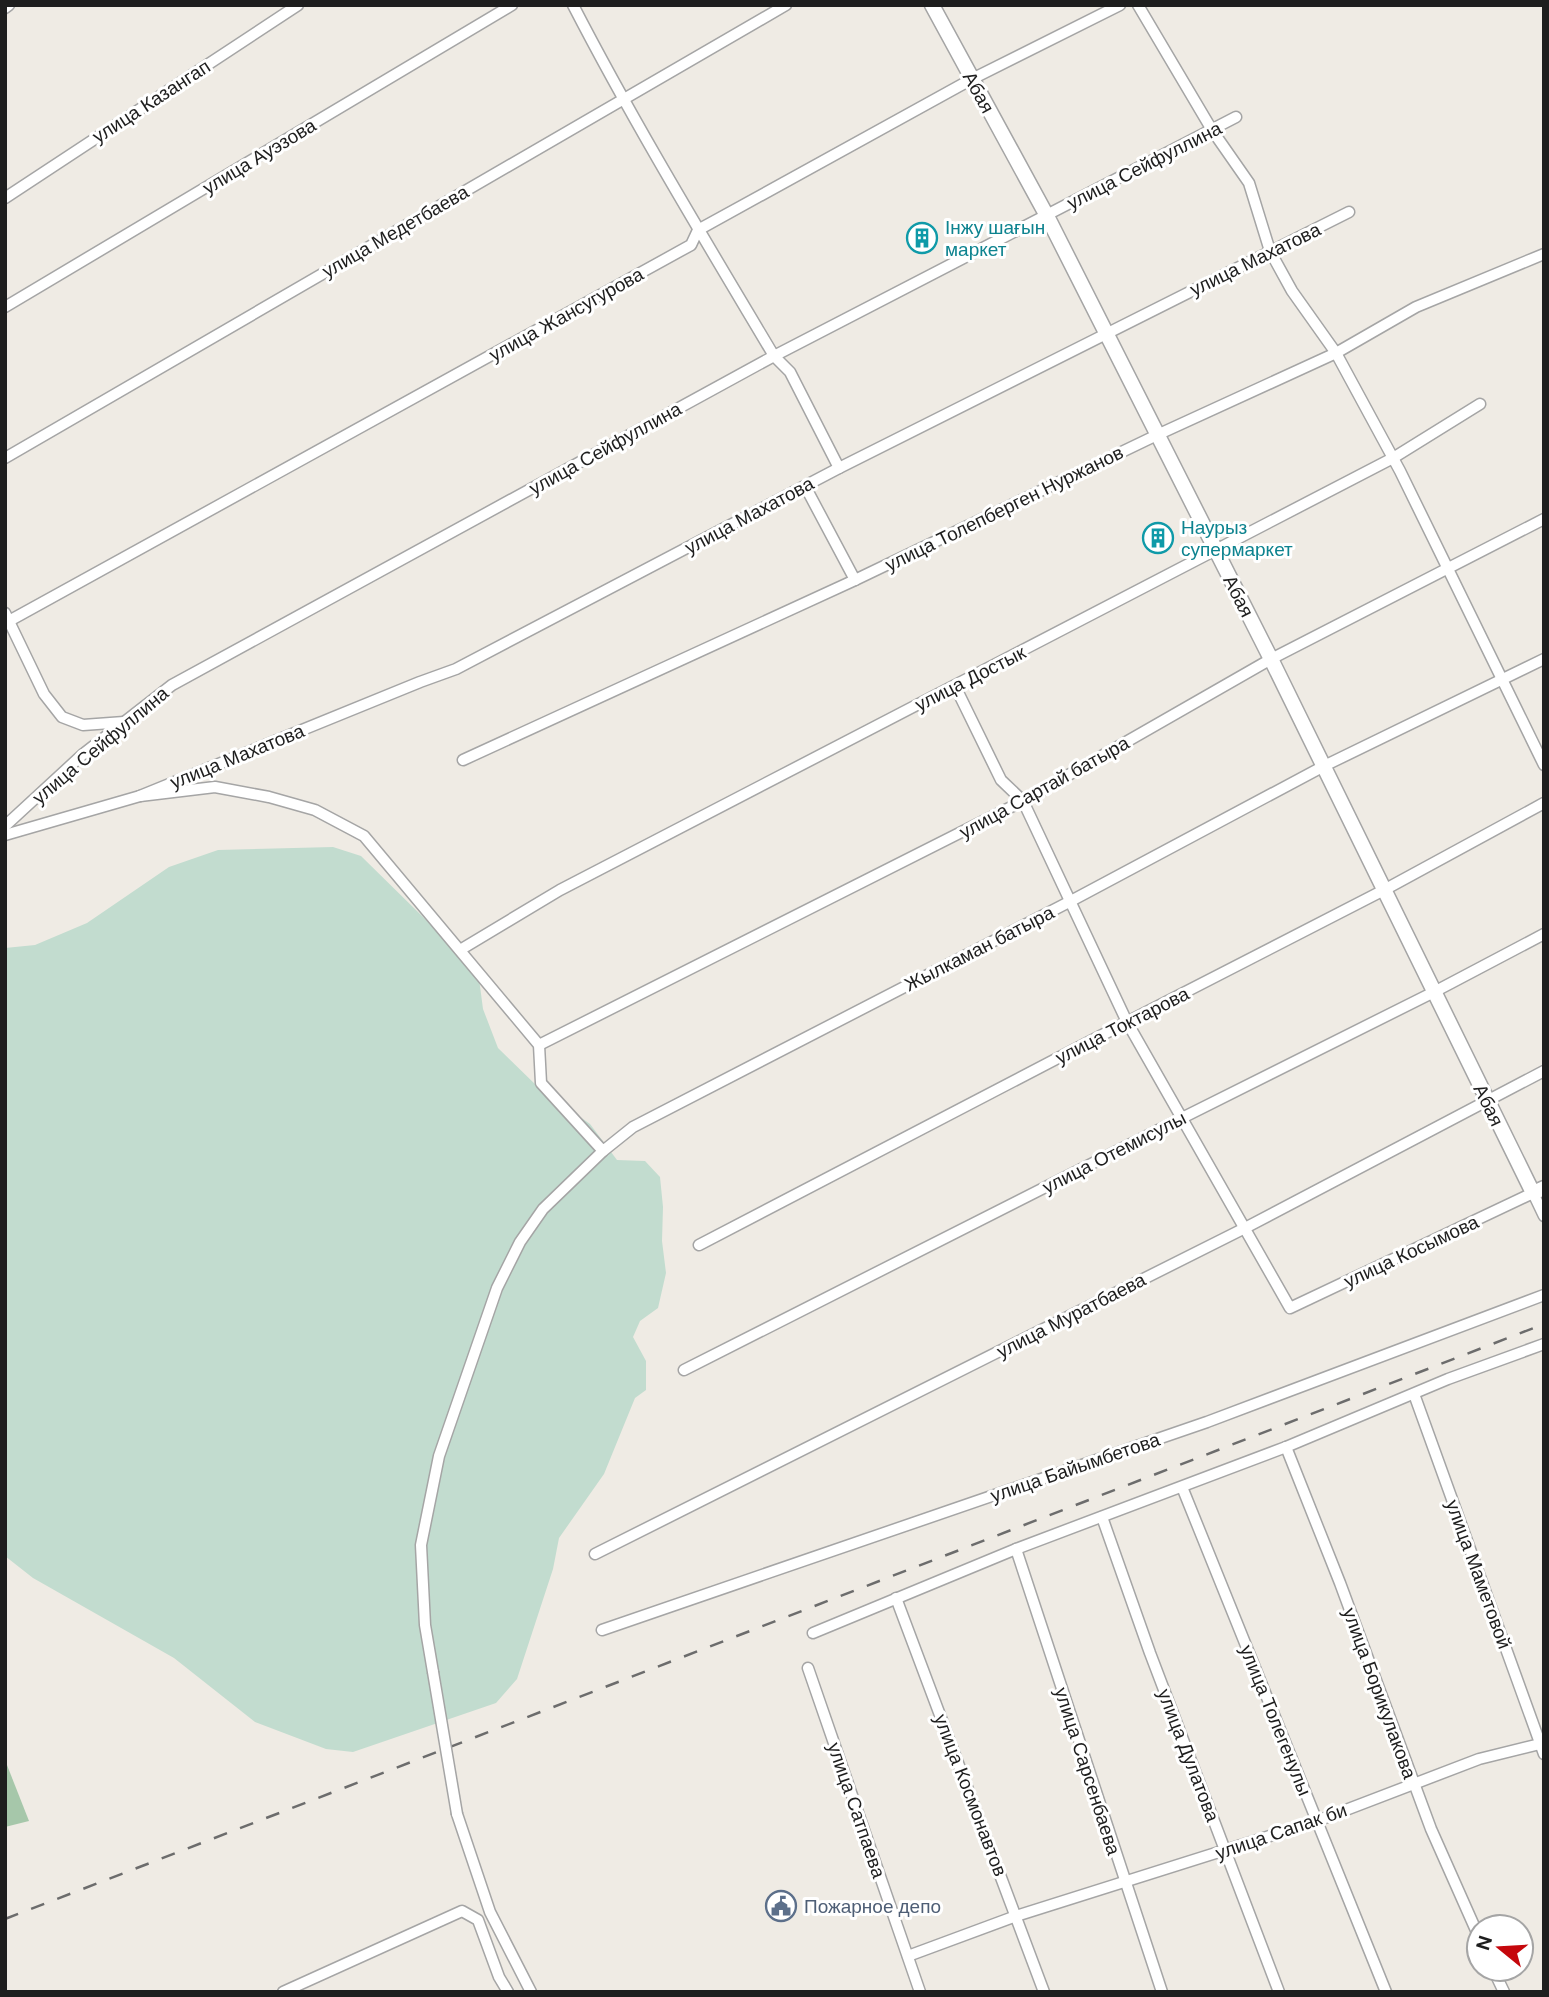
<svg xmlns="http://www.w3.org/2000/svg" width="1549" height="1997" viewBox="0 0 1549 1997" font-family="'DM Sans',sans-serif">
  <rect width="100%" height="100%" fill="#efebe4"/>
  <path fill="#c2dccf" d="M 333,847 L 361,856 L 478,971 L 483,1009 L 498,1048 L 539,1088 L 590,1124 L 617,1160 L 645,1161 L 660,1177 L 663,1207 L 662,1241 L 666,1273 L 658,1308 L 640,1321 L 633,1337 L 646,1361 L 646,1390 L 635,1398 L 604,1474 L 559,1538 L 553,1569 L 517,1679 L 496,1703 L 353,1752 L 326,1749 L 255,1722 L 174,1658 L 33,1578 L 5,1556 L 5,948 L 35,945 L 87,923 L 169,867 L 218,850 Z"/>
  <path fill="#a6c7aa" d="M 5,1760 L 29,1821 L 5,1827 Z"/>
  <g fill="none" stroke-linecap="round" stroke-linejoin="round">
    <g stroke="#a5a5a5" stroke-width="13">
      <g id="minor">
        <path d="M 573,5 C 635,125 705,240 774,356 L 790,372 L 839,468"/>
        <path d="M 1138,5 L 1212,130 L 1249,183 L 1270,251 L 1292,291 L 1336,353 L 1400,471 L 1544,765"/>
        <path d="M 5,8 L 9,5"/>
        <path d="M 5,198 L 298,5"/>
        <path d="M 5,307 L 512,5"/>
        <path d="M 5,458 L 786,5"/>
        <path d="M 805,486 L 855,580"/>
        <path d="M 5,613 L 44,694 L 62,717 L 83,725 L 124,722"/>
        <path d="M 9,621 L 691,245 L 698,230 L 972,79 L 1120,5"/>
        <path d="M 955,686 L 1001,780 L 1023,801 L 1127,1022 L 1290,1308 L 1533,1193 L 1544,1216"/>
        <path d="M 463,760 L 855,580 L 1157,435 L 1336,353 L 1416,307 L 1544,254"/>
        <path d="M 140,796 L 215,787 L 269,797 L 315,810 L 364,836 L 539,1045 L 541,1083 L 603,1151 L 633,1127 L 1069,902 L 1324,766 L 1544,659"/>
        <path d="M 5,826 L 82,755 L 172,685 L 774,356 L 1236,117"/>
        <path d="M 5,835 L 140,796 L 420,682 L 456,669 L 839,468 L 1349,212"/>
        <path d="M 460,950 L 560,890 L 1393,458 L 1480,404"/>
        <path d="M 539,1045 L 1023,801 L 1271,659 L 1544,519"/>
        <path d="M 699,1245 L 1127,1022 L 1384,890 L 1544,803"/>
        <path d="M 684,1370 L 1182,1118 L 1434,992 L 1544,934"/>
        <path d="M 1414,1394 L 1544,1754"/>
        <path d="M 1286,1447 L 1340,1583 L 1431,1829 L 1479,1937"/>
        <path d="M 1182,1487 L 1386,1992"/>
        <path d="M 1102,1517 L 1150,1653 L 1279,1992"/>
        <path d="M 1016,1549 L 1162,1992"/>
        <path d="M 595,1554 L 1245,1228 L 1544,1071"/>
        <path d="M 896,1598 L 1044,1992"/>
        <path d="M 602,1630 L 1207,1422 L 1544,1295"/>
        <path d="M 813,1633 L 1016,1549 L 1286,1447 L 1448,1379 L 1544,1344"/>
        <path d="M 808,1668 L 920,1992"/>
        <path d="M 433,1672 L 425,1625 L 421,1545 L 439,1456 L 497,1288 L 520,1242 L 543,1209 L 603,1151"/>
        <path d="M 457,1814 L 490,1912 L 531,1992"/>
        <path d="M 908,1956 L 1016,1916 L 1317,1821 L 1479,1759 L 1544,1743"/>
        <path d="M 1493,1969 L 1504,1992"/>
        <path d="M 283,1992 L 462,1911 L 478,1920 L 499,1977 L 508,1992"/>
      </g>
    </g>
    <g stroke="#a5a5a5" stroke-width="17">
      <path id="tertiary" d="M 932,5 L 1047,216 L 1271,659 L 1533,1193 L 1544,1188"/>
    </g>
    <use href="#minor" stroke="#fff" stroke-width="10"/>
    <use href="#tertiary" stroke="#fff" stroke-width="14"/>
    <path stroke="#6c6c6c" stroke-width="2.5" stroke-dasharray="14 14" stroke-linecap="butt" d="M 5,1919 L 1544,1324"/>
    <g stroke="#a5a5a5" stroke-width="13" stroke-linecap="butt">
      <path id="minor-bridge" d="M 433,1672 L 457,1814"/>
    </g>
    <use href="#minor-bridge" stroke="#fff" stroke-width="10"/>
  </g>
  <defs>
    <g id="building-ring" transform="scale(1.575)"><circle r="9.5" fill="#fff" stroke="#0f9aa8" stroke-width="1.5"/><path d="M-4-6H4V6H1V3H-1V6H-4ZM-2.5-4.3h1.7v1.8h-1.7ZM.8-4.3h1.7v1.8H.8ZM-2.5-1h1.7V.8h-1.7ZM.8-1h1.7V.8H.8Z" fill="#0f9aa8"/></g>
    <g id="civic-ring" transform="scale(1.575)"><circle r="9.5" fill="#fff" stroke="#5c6f8a" stroke-width="1.5"/><path d="M-.6-6.5H3V-4.5H.6V-3L4-1V1h2V6H-6V1h2V-1L-.6-3ZM-1.2 2.5V6h2.4V2.5Z" fill="#5c6f8a"/></g>
  </defs>
  <g fill-rule="evenodd">
    <use href="#building-ring" x="922" y="238"/>
    <use href="#building-ring" x="1158" y="538"/>
    <use href="#civic-ring" x="781" y="1906"/>
  </g>
  <g text-anchor="middle" stroke-width="6" stroke-linejoin="round" paint-order="stroke">
    <g font-size="19" fill="#1e1e1e" stroke="#fff">
      <text transform="translate(979 92) rotate(61)" y="7">Абая</text>
      <text transform="translate(151 101) rotate(-33)" y="7">улица Казангап</text>
      <text transform="translate(259 156) rotate(-31)" y="7">улица Ауэзова</text>
      <text transform="translate(1144 165) rotate(-27)" y="7">улица Сейфуллина</text>
      <text transform="translate(395 231) rotate(-30)" y="7">улица Медетбаева</text>
      <text transform="translate(1255 259) rotate(-26)" y="7">улица Махатова</text>
      <text transform="translate(566 314) rotate(-29)" y="7">улица Жансугурова</text>
      <text transform="translate(605 448) rotate(-29)" y="7">улица Сейфуллина</text>
      <text transform="translate(1004 508) rotate(-26)" y="7">улица Толепберген Нуржанов</text>
      <text transform="translate(749 515) rotate(-28)" y="7">улица Махатова</text>
      <text transform="translate(1239 596) rotate(63)" y="7">Абая</text>
      <text transform="translate(970 678) rotate(-27)" y="7">улица Достык</text>
      <text transform="translate(100 745) rotate(-40)" y="7">улица Сейфуллина</text>
      <text transform="translate(237 756) rotate(-22)" y="7">улица Махатова</text>
      <text transform="translate(1044 787) rotate(-29)" y="7">улица Сартай батыра</text>
      <text transform="translate(979 948) rotate(-27)" y="7">Жылкаман батыра</text>
      <text transform="translate(1122 1025) rotate(-27)" y="7">улица Токтарова</text>
      <text transform="translate(1489 1105) rotate(64)" y="7">Абая</text>
      <text transform="translate(1114 1152) rotate(-27)" y="7">улица Отемисулы</text>
      <text transform="translate(1411 1251) rotate(-25)" y="7">улица Косымова</text>
      <text transform="translate(1071 1315) rotate(-27)" y="7">улица Муратбаева</text>
      <text transform="translate(1075 1467) rotate(-19)" y="7">улица Байымбетова</text>
      <text transform="translate(1479 1574) rotate(70)" y="7">улица Маметовой</text>
      <text transform="translate(1380 1693) rotate(70)" y="7">улица Борикулакова</text>
      <text transform="translate(1276 1720) rotate(68)" y="7">улица Толегенулы</text>
      <text transform="translate(1189 1755) rotate(69)" y="7">улица Дулатова</text>
      <text transform="translate(1088 1771) rotate(72)" y="7">улица Сарсенбаева</text>
      <text transform="translate(971 1795) rotate(69)" y="7">улица Космонавтов</text>
      <text transform="translate(857 1810) rotate(71)" y="7">улица Сатпаева</text>
      <text transform="translate(1281 1831) rotate(-19)" y="7">улица Сапак би</text>
    </g>
    <g font-size="19" fill="#0d838f" stroke="#fff" text-anchor="start">
      <text x="945" y="234">Інжу шағын<tspan x="945" dy="22">маркет</tspan></text>
      <text x="1181" y="534">Наурыз<tspan x="1181" dy="22">супермаркет</tspan></text>
    </g>
    <g font-size="19" fill="#4e5e75" stroke="#fff" text-anchor="start">
      <text x="804" y="1913">Пожарное депо</text>
    </g>
  </g>
  <rect width="1549" height="1997" fill="none" stroke="#1e1e1e" stroke-width="14"/>
  <g transform="translate(1500 1948) rotate(288)"><circle r="33" fill="#ffffff" stroke="#a5a5a5" stroke-width="2"/>
  <path d="M0-5L12 26L0 18L-12 26Z" fill="#c5070c"/>
  <text y="-10" font-size="19" font-weight="bold" text-anchor="middle" fill="#1e1e1e">N</text>
  </g>
</svg>
